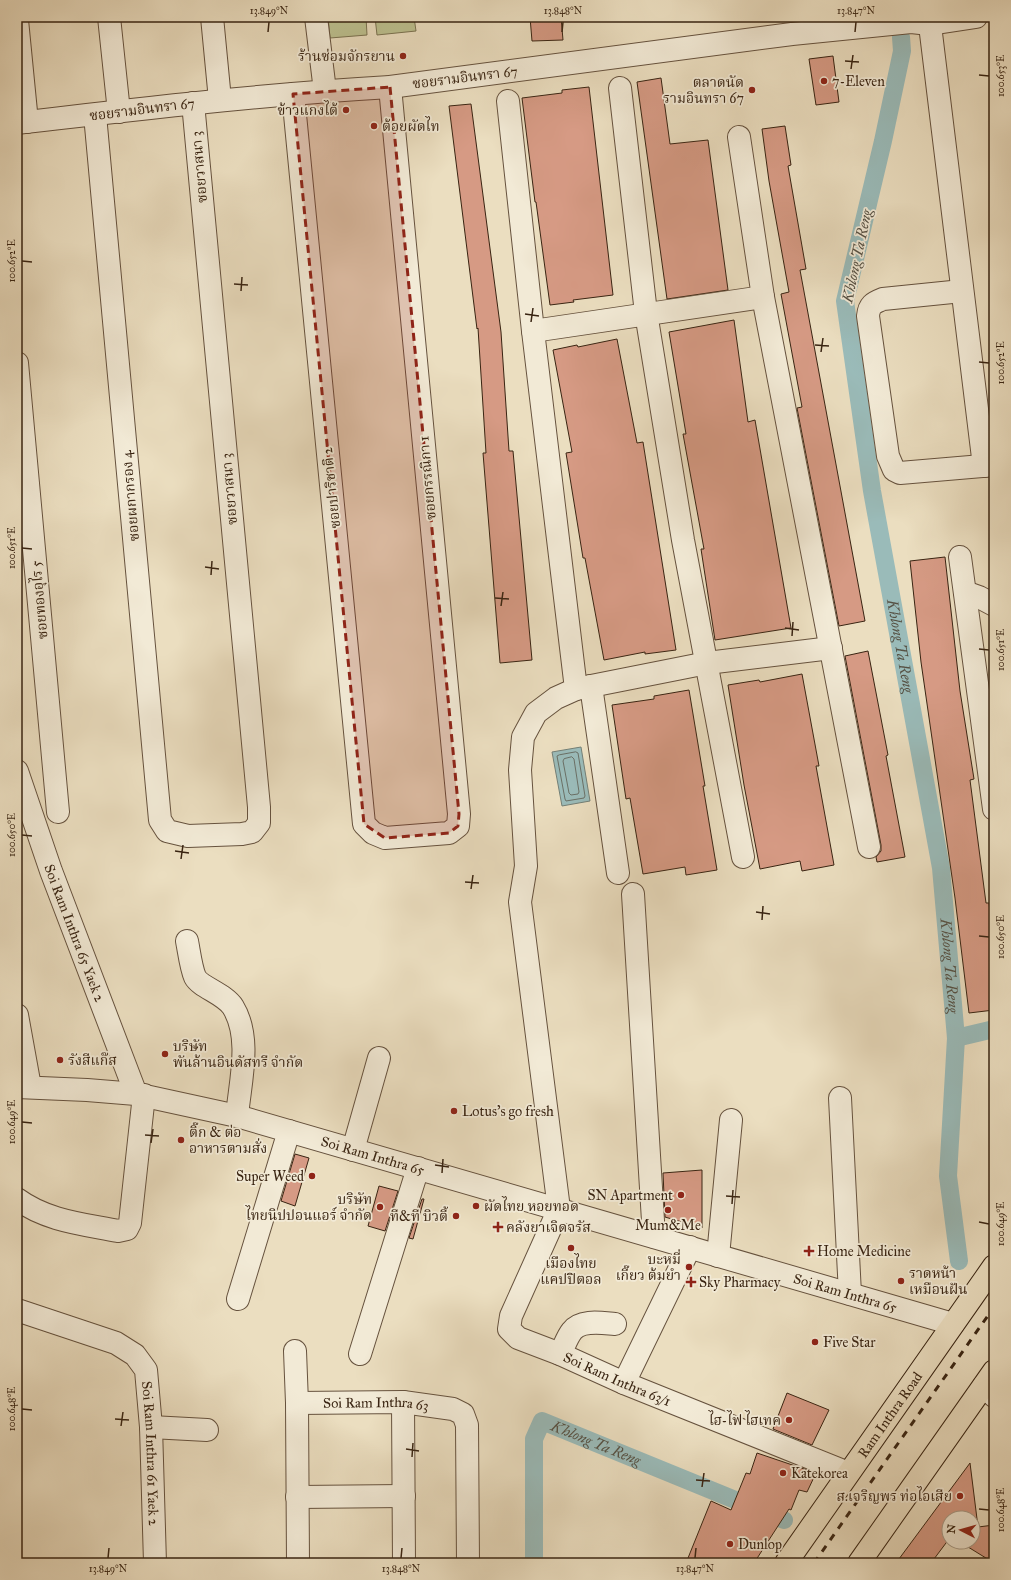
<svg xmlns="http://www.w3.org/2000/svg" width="1011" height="1580" viewBox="0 0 1011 1580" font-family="'IM FELL Great Primer','Noto Serif Thai',serif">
  <rect width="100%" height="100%" fill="#ebdec0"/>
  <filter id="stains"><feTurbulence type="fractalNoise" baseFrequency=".005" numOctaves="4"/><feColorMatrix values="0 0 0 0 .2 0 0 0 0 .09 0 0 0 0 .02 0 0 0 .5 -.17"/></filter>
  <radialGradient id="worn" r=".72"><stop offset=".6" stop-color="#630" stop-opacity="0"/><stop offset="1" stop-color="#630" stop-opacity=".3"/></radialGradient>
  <g fill="#bcc08f" stroke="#7a7250">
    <path d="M 328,17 L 366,17 L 367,35 L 330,38 Z"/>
    <path d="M 375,17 L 414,17 L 416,31 L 377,35 Z"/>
  </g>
  <path fill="#9abbb9" stroke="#737f76" d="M 581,747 L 590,801 L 562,806 L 552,752 Z"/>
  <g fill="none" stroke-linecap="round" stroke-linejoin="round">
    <g stroke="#6a7066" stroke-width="1">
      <path d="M 576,752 L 578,753 L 585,796 L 584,798 L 566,801 L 565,799 L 557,756 L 559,755 Z"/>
      <path d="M 572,757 L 574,759 L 579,792 L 578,794 L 571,795 L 569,793 L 563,761 L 564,759 Z"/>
    </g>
    <g stroke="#9abbb9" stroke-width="18">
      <path id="s1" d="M 901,37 L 902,51 L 883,141 L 845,301 L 872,491 L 941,868 L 956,1038 L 948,1176 L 959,1261"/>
      <path d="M 956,1038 L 994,1029"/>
      <path id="s2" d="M 534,1563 L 534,1439 L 542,1421 L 784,1520"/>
    </g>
  </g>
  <g fill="#d69a84" stroke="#392412">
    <path d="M 530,17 L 561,17 L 563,40 L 532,41 Z"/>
    <path d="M 833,56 L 839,102 L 816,105 L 809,59 Z"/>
    <path d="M 661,78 L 670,144 L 708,140 L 728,290 L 667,299 L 637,82 Z"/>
    <path d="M 589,87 L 613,295 L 573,300 L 574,302 L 550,305 L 536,202 L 535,202 L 522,98 L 562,93 L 562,90 Z"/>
    <path d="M 471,104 L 501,332 L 509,451 L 513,451 L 532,660 L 500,663 L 483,453 L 486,453 L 478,328 L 477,329 L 449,106 Z"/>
    <path d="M 785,126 L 791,165 L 788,166 L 806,269 L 800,270 L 865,621 L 839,626 L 797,408 L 802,407 L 781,294 L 789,292 L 769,181 L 762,129 Z"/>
    <path d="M 734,320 L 748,422 L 755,420 L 791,628 L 715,640 L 701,549 L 704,549 L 683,434 L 686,434 L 669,332 Z"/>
    <path d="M 617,339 L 637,443 L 643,442 L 676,650 L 645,654 L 645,652 L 604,660 L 585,558 L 583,558 L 566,453 L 572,452 L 553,350 L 577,345 L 578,347 Z"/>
    <path d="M 945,557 L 960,691 L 974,779 L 970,780 L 986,903 L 989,903 L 994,944 L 994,1010 L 969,1013 L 955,898 L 921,662 L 910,561 Z"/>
    <path d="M 868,651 L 888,755 L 886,756 L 905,857 L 877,862 L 876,857 L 881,851 L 881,845 L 845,656 Z"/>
    <path d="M 802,674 L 819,766 L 816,766 L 834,865 L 802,871 L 800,861 L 760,869 L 744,785 L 728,685 L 759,680 L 760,682 Z"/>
    <path d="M 689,690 L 705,786 L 703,786 L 717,870 L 686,875 L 685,867 L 643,874 L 630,798 L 626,799 L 612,705 L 654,699 L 654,696 Z"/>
    <path d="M 295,1154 L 309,1158 L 295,1206 L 281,1201 Z"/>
    <path d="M 702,1170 L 702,1228 L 665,1217 L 663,1173 Z"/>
    <path d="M 379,1186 L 398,1191 L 385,1231 L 368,1226 Z"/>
    <path d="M 422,1199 L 424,1199 L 413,1239 L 409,1238 Z"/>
    <path d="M 787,1393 L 829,1410 L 812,1445 L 773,1429 Z"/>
    <path d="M 757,1453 L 816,1473 L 807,1492 L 799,1490 L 791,1510 L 789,1509 L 754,1563 L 686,1563 L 711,1501 L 731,1510 L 746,1473 L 750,1474 Z"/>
    <path d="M 970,1463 L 978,1527 L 994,1525 L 994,1563 L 960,1542 L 973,1542 L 973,1518 L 949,1518 L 949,1539 L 931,1563 L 896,1563 Z"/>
  </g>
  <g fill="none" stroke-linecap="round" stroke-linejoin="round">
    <g stroke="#66523e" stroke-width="24">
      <g id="minor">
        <path d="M 109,17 L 119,112"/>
        <path d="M 212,17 L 220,100"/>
        <path d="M 316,17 L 325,91"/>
        <path d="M 929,17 L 984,466"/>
        <path d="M 17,20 L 27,122"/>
        <path d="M 620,88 L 646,313 L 683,540 L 743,857"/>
        <path d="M 293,94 L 364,824 L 373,833 L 385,838 L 449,833 L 458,826 L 459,814 L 390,87"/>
        <path id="s3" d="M 508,101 L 533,331 L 576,689 L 556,698 L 536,713 L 523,737 L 520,770 L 526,866 L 520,902 L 559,1209 L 511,1316 L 509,1329 L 518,1338 L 560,1354 L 624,1383 L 848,1473"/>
        <path d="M 95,115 L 160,820 L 167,831 L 188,836 L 242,834 L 252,832 L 259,823 L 259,807 L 193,103"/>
        <path d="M 17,123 C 141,109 265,94 390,87 L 792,34 L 911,22 L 930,24 L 976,17"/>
        <path d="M 739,137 L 763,297 L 869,847"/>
        <path d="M 962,291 L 883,299 C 873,303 869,305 868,316 L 888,456 L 894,470 L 900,473 L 994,465"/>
        <path d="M 533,331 L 763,297"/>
        <path d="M 17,363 L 58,812"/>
        <path d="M 960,557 L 994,809"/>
        <path d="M 965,592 L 979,597 L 994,605"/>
        <path d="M 591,686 L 618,873"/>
        <path d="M 576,689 L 707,663 L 831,648"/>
        <path id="s4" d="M 17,771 L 51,871 L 136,1094"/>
        <path d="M 633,894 L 654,1237"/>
        <path d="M 187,941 C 189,951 191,968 195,977 C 200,987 225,994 233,1007 C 252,1038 240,1082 237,1116"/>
        <path d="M 17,1015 L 30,1087"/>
        <path id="s5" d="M 17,1087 L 87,1090 L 136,1094 L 237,1116 L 953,1324"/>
        <path d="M 840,1098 L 850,1294"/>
        <path d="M 353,1150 L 379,1058"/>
        <path d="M 17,1199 C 47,1221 83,1224 118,1231 L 127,1229 L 130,1223 L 144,1095"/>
        <path d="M 718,1256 L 731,1120"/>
        <path d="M 238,1299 L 289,1131"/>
        <path id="s6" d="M 17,1310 L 116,1343 L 135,1355 L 146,1370 L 151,1427 L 155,1563"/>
        <path d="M 295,1351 L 297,1403 L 298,1563"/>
        <path d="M 360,1354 L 418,1168"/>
        <path d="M 560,1354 C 564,1347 567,1337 572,1331 C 581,1319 602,1323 615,1324"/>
        <path d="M 624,1383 L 690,1247"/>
        <path d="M 984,1386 L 994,1396"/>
        <path d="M 403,1402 L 404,1563"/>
        <path id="s7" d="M 297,1403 L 403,1402 L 453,1409 L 463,1414 L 467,1425 L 468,1563"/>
        <path d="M 151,1427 L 207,1430"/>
        <path d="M 297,1497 L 404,1496"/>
      </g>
    </g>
    <g stroke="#392412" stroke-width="24">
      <g id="major">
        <path id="s8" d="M 786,1563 L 994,1266"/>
        <path d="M 859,1563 L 994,1371"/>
      </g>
    </g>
    <use href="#minor" stroke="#f2ead6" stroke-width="22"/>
    <use href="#major" stroke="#ebdec0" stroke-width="22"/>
    <path stroke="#392412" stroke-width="3" stroke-dasharray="7 7" stroke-linecap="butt" d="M 814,1563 L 994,1307"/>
  </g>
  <path fill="#8f2418" fill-opacity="0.2" stroke="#8f2418" stroke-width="3" stroke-dasharray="8 5" stroke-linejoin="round" d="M 390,87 L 459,814 L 458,826 L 449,833 L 385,838 L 364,824 L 293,94 Z"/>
  <path fill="none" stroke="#392412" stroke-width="1.5" d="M 268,32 L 269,22M 562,32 L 563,22M 855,32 L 856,22M 845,61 L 859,62M 851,69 L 853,55M 979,75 L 989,76M 22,261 L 32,262M 234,284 L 248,285M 241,291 L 242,277M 525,314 L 539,316M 531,322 L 533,308M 815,345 L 829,346M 821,352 L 823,338M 979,362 L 989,363M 22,548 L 32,549M 205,567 L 219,569M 211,575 L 212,561M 495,598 L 509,599M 501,606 L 503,592M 785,628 L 799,630M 792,636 L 793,622M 979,649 L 989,650M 22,835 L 32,836M 175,851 L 189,853M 181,859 L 183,845M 465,882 L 479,883M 471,889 L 473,875M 756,912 L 770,914M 762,920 L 763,906M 979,936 L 989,937M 22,1122 L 32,1123M 145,1135 L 159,1136M 151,1143 L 153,1129M 435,1165 L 449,1167M 442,1173 L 443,1159M 726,1196 L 740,1197M 732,1204 L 733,1190M 979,1222 L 989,1224M 22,1409 L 32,1410M 115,1419 L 129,1420M 121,1426 L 123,1412M 406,1449 L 419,1451M 412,1457 L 413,1443M 696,1480 L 710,1481M 702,1487 L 704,1473M 979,1509 L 989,1510M 108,1558 L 109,1548M 401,1558 L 402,1548M 695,1558 L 696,1548"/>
  <g fill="#8f2418" stroke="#f2ead6" stroke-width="1.5">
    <circle cx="403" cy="56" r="4"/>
    <circle cx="824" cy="81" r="4"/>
    <circle cx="752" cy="90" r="4"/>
    <circle cx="346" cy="110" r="4"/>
    <circle cx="374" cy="126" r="4"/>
    <circle cx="165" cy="1054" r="4"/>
    <circle cx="60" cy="1060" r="4"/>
    <circle cx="454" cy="1111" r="4"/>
    <circle cx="181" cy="1140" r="4"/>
    <circle cx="312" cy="1176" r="4"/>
    <circle cx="681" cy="1195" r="4"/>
    <circle cx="476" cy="1206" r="4"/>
    <circle cx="380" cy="1207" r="4"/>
    <circle cx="668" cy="1210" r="4"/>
    <circle cx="456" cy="1216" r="4"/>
    <path d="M496 1221h4v4h4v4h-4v4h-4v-4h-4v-4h4z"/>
    <circle cx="571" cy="1248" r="4"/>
    <path d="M807 1245h4v4h4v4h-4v4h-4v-4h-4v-4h4z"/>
    <circle cx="689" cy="1267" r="4"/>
    <circle cx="901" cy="1281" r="4"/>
    <path d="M689 1276h4v4h4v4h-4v4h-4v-4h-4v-4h4z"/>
    <circle cx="815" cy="1342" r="4"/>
    <circle cx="789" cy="1420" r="4"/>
    <circle cx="783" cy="1473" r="4"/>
    <circle cx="960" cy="1496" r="4"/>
    <circle cx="730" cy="1544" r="4"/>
  </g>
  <g text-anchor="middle" stroke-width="3.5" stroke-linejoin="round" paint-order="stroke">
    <g font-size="14" fill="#392412" stroke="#f2ead6" text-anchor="start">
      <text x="395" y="61" text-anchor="end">ร้านซ่อมจักรยาน</text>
      <text x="832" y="86">7-Eleven</text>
      <text x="744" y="87" text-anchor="end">ตลาดนัด<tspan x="744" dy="16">รามอินทรา 67</tspan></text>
      <text x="338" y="115" text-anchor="end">ข้าวแกงไต้</text>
      <text x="382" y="131">ต้อยผัดไท</text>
      <text x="173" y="1051">บริษัท<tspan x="173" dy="16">พันล้านอินดัสทรี จำกัด</tspan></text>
      <text x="68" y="1065">รังสีแก๊ส</text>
      <text x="462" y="1116">Lotus's go fresh</text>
      <text x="189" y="1137">ติ๊ก &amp; ต่อ<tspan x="189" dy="16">อาหารตามสั่ง</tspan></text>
      <text x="304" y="1181" text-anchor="end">Super Weed</text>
      <text x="673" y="1200" text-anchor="end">SN Apartment</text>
      <text x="372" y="1204" text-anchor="end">บริษัท<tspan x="372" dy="16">ไทยนิปปอนแอร์ จำกัด</tspan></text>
      <text x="484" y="1211">ผัดไทย หอยทอด</text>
      <text x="448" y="1221" text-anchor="end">ที&amp;ที บิวตี้</text>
      <text x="668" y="1230" text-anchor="middle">Mum&amp;Me</text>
      <text x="506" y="1232">คลังยาเจิดจรัส</text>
      <text x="817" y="1256">Home Medicine</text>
      <text x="681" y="1264" text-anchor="end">บะหมี่<tspan x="681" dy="16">เกี๊ยว ต้มยำ</tspan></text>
      <text x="571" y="1268" text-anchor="middle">เมืองไทย<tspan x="571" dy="16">แคปปิตอล</tspan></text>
      <text x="909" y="1278">ราดหน้า<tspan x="909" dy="16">เหมือนฝัน</tspan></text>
      <text x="699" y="1287">Sky Pharmacy</text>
      <text x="823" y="1347">Five Star</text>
      <text x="781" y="1425" text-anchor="end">ไฮ-ไฟ ไฮเทค</text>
      <text x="791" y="1478">Katekorea</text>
      <text x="952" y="1501" text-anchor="end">ส.เจริญพร ท่อไอเสีย</text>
      <text x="738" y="1549">Dunlop</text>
    </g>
    <g font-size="14" fill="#392412" stroke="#f2ead6">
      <text transform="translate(465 77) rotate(-7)" y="5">ซอยรามอินทรา 67</text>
      <text transform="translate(142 109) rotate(-7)" y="5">ซอยรามอินทรา 67</text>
      <text transform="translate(199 167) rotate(-95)" y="5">ซอยวาสนา 3</text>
      <text transform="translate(427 478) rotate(-95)" y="5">ซอยกรรณิกา 1</text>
      <text transform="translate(331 488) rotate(-96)" y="5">ซอยปาริชาติ 2</text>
      <text transform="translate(229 489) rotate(-95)" y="5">ซอยวาสนา 3</text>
      <text transform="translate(130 496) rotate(-95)" y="5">ซอยผกากรอง 4</text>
      <text transform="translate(39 600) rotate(-95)" y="5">ซอยทองอุไร 5</text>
      <text dy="5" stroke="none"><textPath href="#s4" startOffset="172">Soi Ram Inthra 65 Yaek 2</textPath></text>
      <text dy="5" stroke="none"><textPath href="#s5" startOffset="364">Soi Ram Inthra 65</textPath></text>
      <text dy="5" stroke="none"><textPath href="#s5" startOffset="856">Soi Ram Inthra 65</textPath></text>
      <text dy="5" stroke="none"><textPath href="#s3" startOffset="1392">Soi Ram Inthra 63/1</textPath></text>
      <text dy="5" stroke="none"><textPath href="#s7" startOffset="79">Soi Ram Inthra 63</textPath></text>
      <text dy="5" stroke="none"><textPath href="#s8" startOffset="181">Ram Inthra Road</textPath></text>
      <text dy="5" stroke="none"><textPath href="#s6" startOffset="229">Soi Ram Inthra 61 Yaek 2</textPath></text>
    </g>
    <g font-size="15" font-style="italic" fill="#565144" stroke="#f2ead6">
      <text transform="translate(857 256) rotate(-78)" y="5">Khlong Ta Reng</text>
      <text dy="5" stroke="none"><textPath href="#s1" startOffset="620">Khlong Ta Reng</textPath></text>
      <text dy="5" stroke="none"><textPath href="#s1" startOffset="944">Khlong Ta Reng</textPath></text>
      <text dy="5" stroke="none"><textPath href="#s2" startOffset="202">Khlong Ta Reng</textPath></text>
    </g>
  </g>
  <rect width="1011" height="1580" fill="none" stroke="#ebdec0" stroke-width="44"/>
  <g transform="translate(961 1530) rotate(276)"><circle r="19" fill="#f2ead6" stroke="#a89b88"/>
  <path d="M0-3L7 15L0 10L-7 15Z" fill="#8f2418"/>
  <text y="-6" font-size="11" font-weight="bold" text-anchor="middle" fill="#392412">N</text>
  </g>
  <rect x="22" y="22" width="967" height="1536" fill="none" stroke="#392412" stroke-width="1.5"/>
  <g font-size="10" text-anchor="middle" fill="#392412">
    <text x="269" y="14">13.849°N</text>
    <text x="563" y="14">13.848°N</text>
    <text x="856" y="14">13.847°N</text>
    <text transform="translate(1000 76) rotate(-90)" y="4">100.653°E</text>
    <text transform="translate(11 261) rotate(-90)" y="4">100.652°E</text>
    <text transform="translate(1000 363) rotate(-90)" y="4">100.652°E</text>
    <text transform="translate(11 548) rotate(-90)" y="4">100.651°E</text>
    <text transform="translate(1000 650) rotate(-90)" y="4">100.651°E</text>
    <text transform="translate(11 835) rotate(-90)" y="4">100.650°E</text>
    <text transform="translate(1000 937) rotate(-90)" y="4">100.650°E</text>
    <text transform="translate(11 1122) rotate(-90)" y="4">100.649°E</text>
    <text transform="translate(1000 1224) rotate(-90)" y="4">100.649°E</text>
    <text transform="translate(11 1409) rotate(-90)" y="4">100.648°E</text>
    <text transform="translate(1000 1510) rotate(-90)" y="4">100.648°E</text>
    <text x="108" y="1572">13.849°N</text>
    <text x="401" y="1572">13.848°N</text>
    <text x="695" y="1572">13.847°N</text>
  </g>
  <rect width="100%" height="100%" filter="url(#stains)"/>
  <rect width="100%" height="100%" fill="url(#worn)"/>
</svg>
